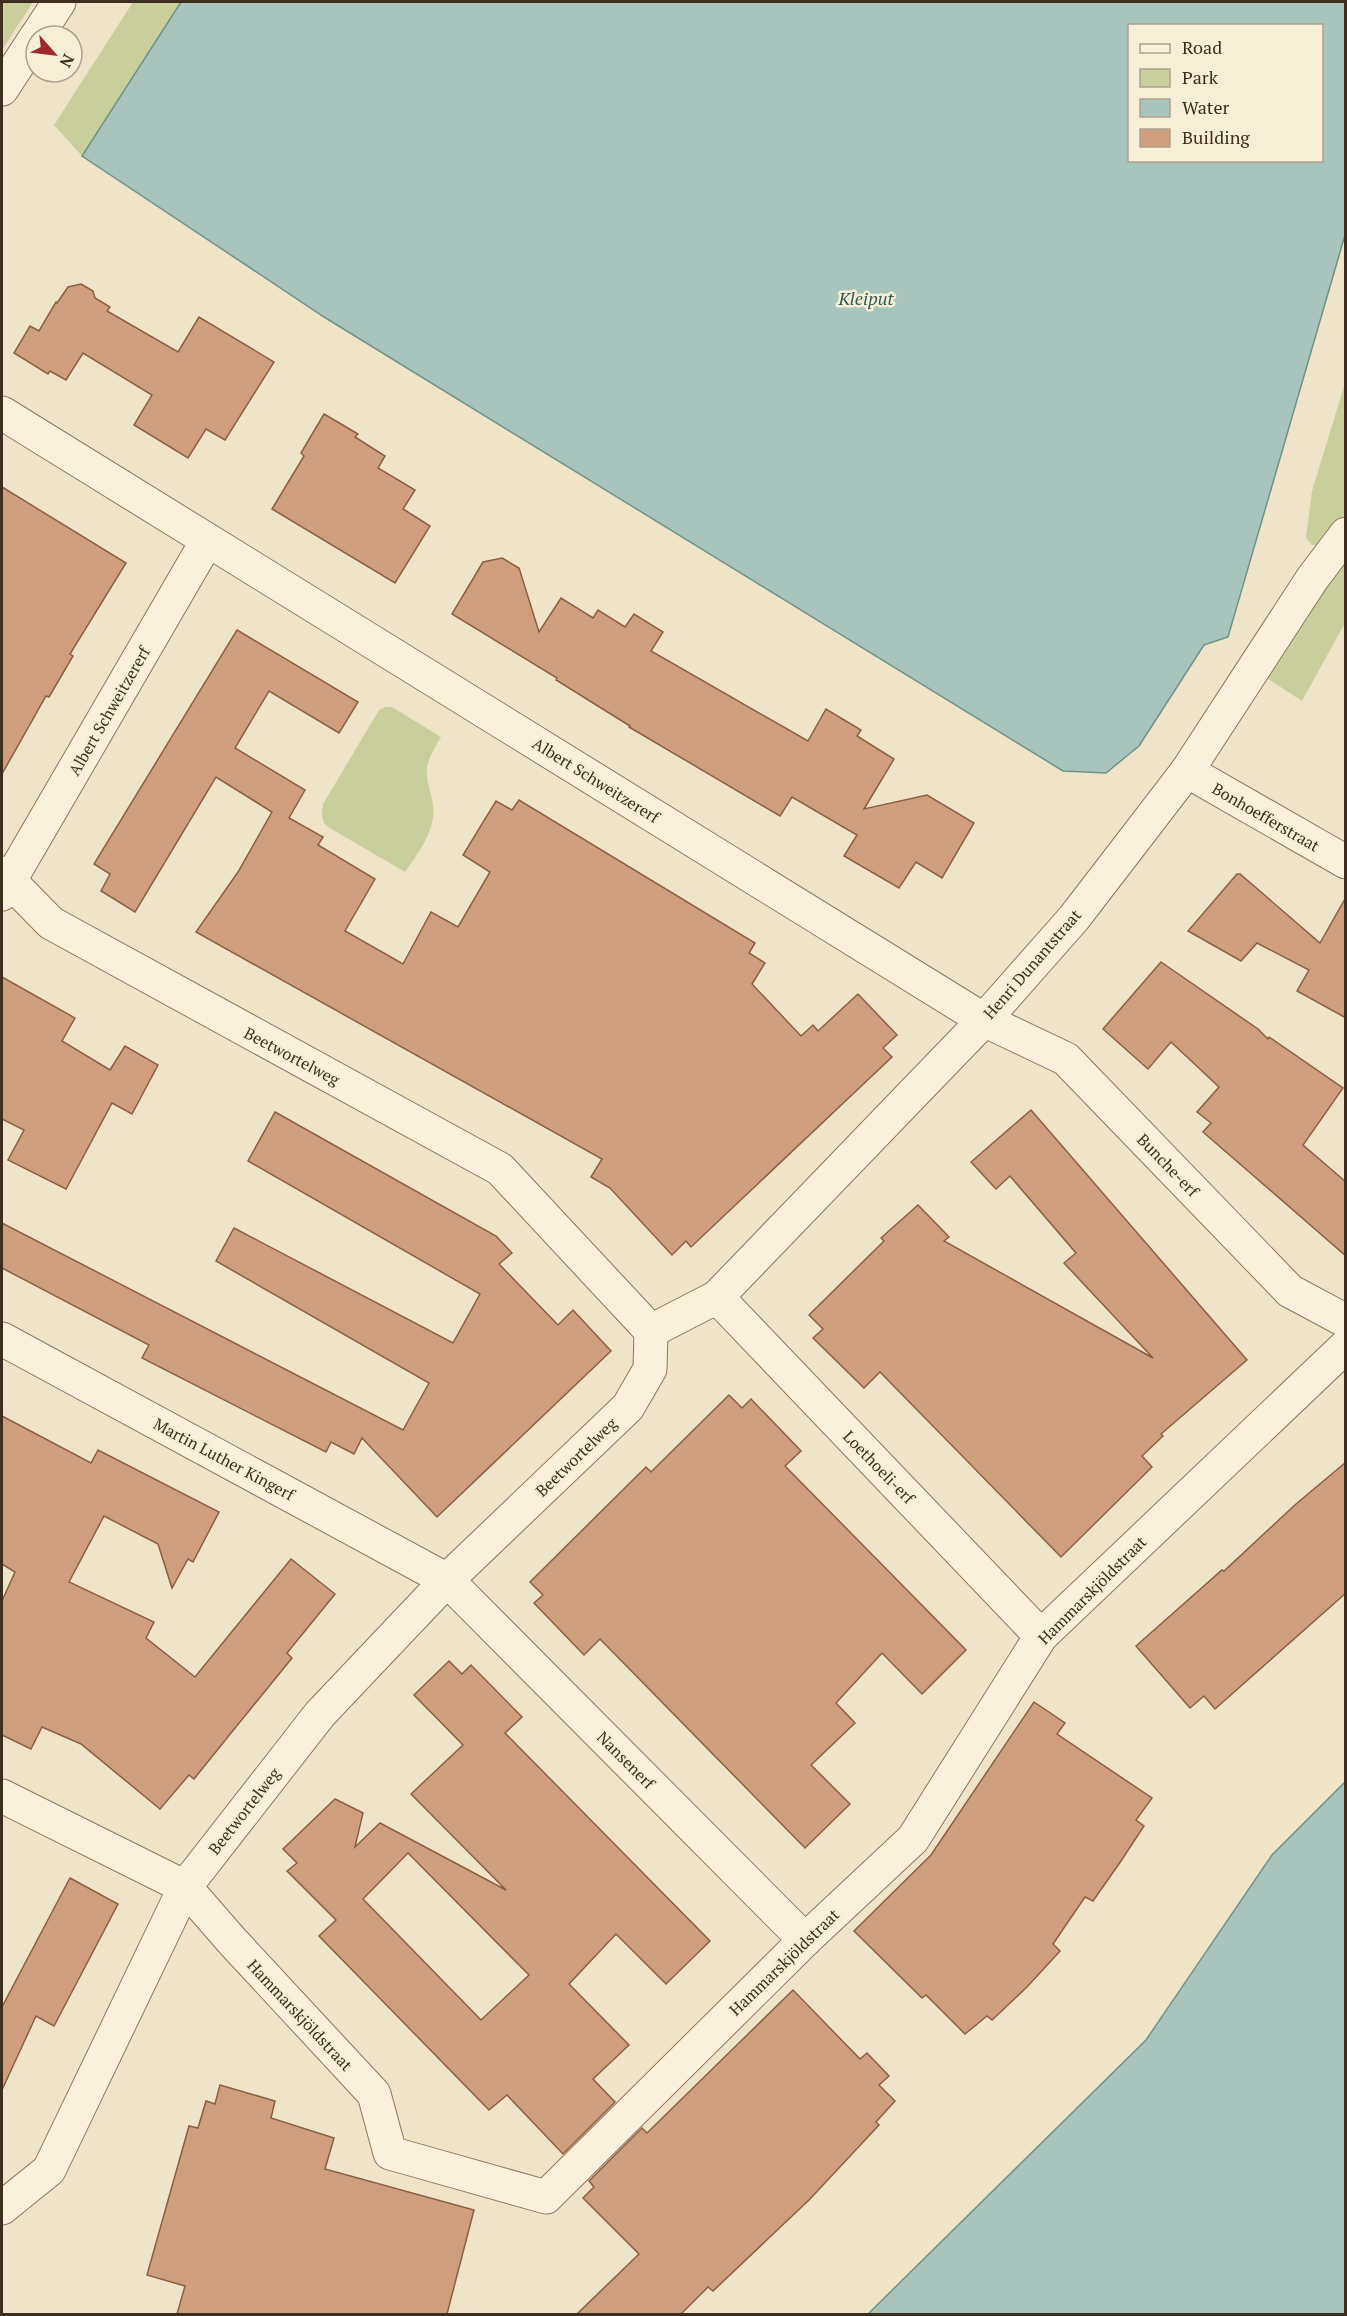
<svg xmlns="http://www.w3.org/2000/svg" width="1347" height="2316" viewBox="0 0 1347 2316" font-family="'PT Serif',serif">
  <rect width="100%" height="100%" fill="#f0e4c8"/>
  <g fill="#c9cf9b">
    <path d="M 2,2 L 33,2 L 2,50 Z"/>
    <path d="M 133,2 L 181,2 L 82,156 L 54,125 Z"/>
    <path d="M 1345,383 L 1345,514 L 1321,546 L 1312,545 L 1306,538 L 1312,491 Z"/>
    <path d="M 1345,549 L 1345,623 L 1302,701 L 1268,679 L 1266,671 Z"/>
    <path d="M 385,707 L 392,707 L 441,737 C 436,746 429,757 427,767 C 425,785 436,800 433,818 C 430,838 416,856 405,872 L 328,827 L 324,823 L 322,815 L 323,804 L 379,710 Z"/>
  </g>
  <g fill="#a9c4bc" stroke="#6f938a" stroke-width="1.5" fill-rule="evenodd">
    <path d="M 181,2 L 1345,2 L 1345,235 L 1228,637 L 1204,645 L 1139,746 L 1106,773 L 1063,771 L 324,317 L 82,156 ZM 1130,26 L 1322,26 L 1322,160 L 1130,160 Z"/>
    <path d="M 1345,1782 L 1345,2314 L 868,2314 L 1146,2040 L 1272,1855 Z"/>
  </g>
  <g fill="#cf9f7d" stroke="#8d5f41" stroke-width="1.5" fill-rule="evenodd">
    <path d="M 81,284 L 93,291 L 95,298 L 110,307 L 107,311 L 178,352 L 199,317 L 274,362 L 225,440 L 206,429 L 188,458 L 134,425 L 152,395 L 83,353 L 66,380 L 50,371 L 48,374 L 14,353 L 30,326 L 39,331 L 56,302 L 57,303 L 68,287 Z"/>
    <path d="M 324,414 L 358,434 L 355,437 L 385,456 L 378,468 L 415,490 L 403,509 L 430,526 L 395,583 L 272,509 L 304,456 L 301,453 Z"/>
    <path d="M 2,487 L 126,563 L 70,654 L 73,656 L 49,697 L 46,696 L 2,774 Z"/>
    <path d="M 502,558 L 519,568 L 539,632 L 561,598 L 593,618 L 598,610 L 625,627 L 634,614 L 663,632 L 651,651 L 808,741 L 826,709 L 861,730 L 857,736 L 894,759 L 864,809 L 927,795 L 974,823 L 942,878 L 916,862 L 899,888 L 844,856 L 857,835 L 792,797 L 780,816 L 629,727 L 630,726 L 556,680 L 557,678 L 452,614 L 483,562 Z"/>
    <path d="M 237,630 L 358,702 L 339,733 L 269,691 L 235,748 L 305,790 L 289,818 L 323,837 L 318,845 L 375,879 L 345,931 L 403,964 L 431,912 L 458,927 L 490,872 L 463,855 L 496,801 L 512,810 L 519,800 L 755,943 L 749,953 L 765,963 L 752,984 L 801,1036 L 813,1025 L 818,1031 L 858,994 L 897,1035 L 883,1048 L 892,1057 L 691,1247 L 686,1241 L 672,1255 L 610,1188 L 591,1177 L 602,1159 L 196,932 L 238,872 L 272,812 L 216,777 L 135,912 L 101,891 L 110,874 L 94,864 Z"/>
    <path d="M 1237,874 L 1240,874 L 1320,943 L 1346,897 L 1346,1018 L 1297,991 L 1309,970 L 1257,943 L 1241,961 L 1188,931 Z"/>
    <path d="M 1161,962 L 1258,1029 L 1268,1039 L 1269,1037 L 1343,1088 L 1303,1145 L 1346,1182 L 1346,1256 L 1203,1132 L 1211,1123 L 1197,1112 L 1219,1087 L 1171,1042 L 1148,1069 L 1103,1029 Z"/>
    <path d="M 2,977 L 75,1018 L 62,1041 L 110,1070 L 125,1046 L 158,1065 L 132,1114 L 112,1103 L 66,1189 L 8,1160 L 24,1130 L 2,1119 Z"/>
    <path d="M 1031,1110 L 1247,1360 L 1161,1434 L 1163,1436 L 1142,1456 L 1152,1467 L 1061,1557 L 880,1372 L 864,1388 L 813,1338 L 823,1329 L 809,1315 L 884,1241 L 881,1238 L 918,1205 L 949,1237 L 944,1241 L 1153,1358 L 1064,1263 L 1076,1253 L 1010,1176 L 996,1189 L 971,1162 Z"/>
    <path d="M 275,1112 L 496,1236 L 512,1253 L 499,1264 L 558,1325 L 573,1310 L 611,1351 L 437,1517 L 362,1438 L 354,1454 L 331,1442 L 326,1452 L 142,1358 L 149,1345 L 2,1268 L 2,1223 L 403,1430 L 429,1383 L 216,1261 L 234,1228 L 453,1343 L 480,1294 L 248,1161 Z"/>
    <path d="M 729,1395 L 742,1408 L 751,1399 L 801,1451 L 785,1466 L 966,1650 L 922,1694 L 882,1653 L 836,1703 L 855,1723 L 811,1765 L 850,1804 L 805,1848 L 600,1639 L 584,1655 L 534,1603 L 543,1595 L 530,1582 L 646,1467 L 651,1472 Z"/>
    <path d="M 2,1416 L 91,1463 L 98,1450 L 219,1512 L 193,1562 L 188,1559 L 172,1588 L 158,1544 L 104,1516 L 69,1582 L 154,1622 L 146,1638 L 195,1677 L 291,1559 L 335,1594 L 287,1653 L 292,1658 L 231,1733 L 194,1779 L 189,1775 L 160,1809 L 81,1744 L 42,1727 L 31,1749 L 2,1735 L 2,1601 L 15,1572 L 2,1564 Z"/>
    <path d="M 1346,1462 L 1346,1593 L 1215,1709 L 1204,1696 L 1190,1708 L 1136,1646 L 1222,1570 L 1224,1571 L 1296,1504 Z"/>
    <path d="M 449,1661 L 462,1674 L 471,1665 L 522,1717 L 505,1733 L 710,1941 L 666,1984 L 616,1934 L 569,1984 L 629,2045 L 593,2079 L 615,2102 L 563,2154 L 507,2095 L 489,2110 L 319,1936 L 336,1920 L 287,1871 L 297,1863 L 283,1849 L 335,1799 L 363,1813 L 355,1847 L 380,1823 L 506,1890 L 411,1794 L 463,1745 L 414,1695 ZM 408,1853 L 529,1975 L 481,2020 L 363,1899 Z"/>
    <path d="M 1034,1702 L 1065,1723 L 1057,1734 L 1152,1798 L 1136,1820 L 1144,1826 L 1121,1861 L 1093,1901 L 1085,1897 L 1053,1944 L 1060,1951 L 1027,1987 L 992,2020 L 987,2016 L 965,2034 L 926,1995 L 922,1998 L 854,1931 L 931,1855 Z"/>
    <path d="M 70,1878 L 118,1904 L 54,2026 L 36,2016 L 2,2090 L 2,2007 Z"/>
    <path d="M 793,1990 L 860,2059 L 867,2053 L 889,2076 L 879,2085 L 895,2101 L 876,2122 L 879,2125 L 810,2199 L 713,2291 L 708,2287 L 681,2314 L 577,2314 L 639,2254 L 583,2198 L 594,2187 L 589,2181 L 642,2128 L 647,2133 Z"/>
    <path d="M 220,2085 L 275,2101 L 271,2118 L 334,2138 L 325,2169 L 474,2210 L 447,2314 L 177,2314 L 185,2286 L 147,2275 L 189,2126 L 198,2128 L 206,2101 L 215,2104 Z"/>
  </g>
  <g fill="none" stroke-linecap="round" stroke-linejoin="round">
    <g stroke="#8d765c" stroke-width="35">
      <g id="minor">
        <path d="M 37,36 L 59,2"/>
        <path d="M 2,89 L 36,37"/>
        <path d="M 2,413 L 984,1020 L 1066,1059 L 1290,1291 L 1346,1321"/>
        <path d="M 1187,771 L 1346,862"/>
        <path d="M 2,873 L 51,923 L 500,1169 L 651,1331 L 650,1369 L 628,1407 L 447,1580 L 320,1714 L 185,1887 L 49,2170 L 2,2208"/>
        <path d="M 2,894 L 207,541"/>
        <path d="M 717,1297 L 1041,1636"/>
        <path d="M 651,1331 L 717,1297 L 984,1020 L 1074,918 L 1187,771 L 1312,579 L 1346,534"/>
        <path d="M 2,1339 L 447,1580 L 805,1940"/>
        <path d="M 2,1796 L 185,1887 L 233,1942 L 374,2094 L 390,2153 L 546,2197 L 805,1940 L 913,1839 L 1041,1636 L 1346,1346"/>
      </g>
    </g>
    <use href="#minor" stroke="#faf1dc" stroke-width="33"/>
  </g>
  <g text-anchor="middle" stroke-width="5" stroke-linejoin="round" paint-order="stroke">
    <g font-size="16" fill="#3d2e20" stroke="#f7eed8">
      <text transform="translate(109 711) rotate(-60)" y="6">Albert Schweitzererf</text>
      <text transform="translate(596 780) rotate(32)" y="6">Albert Schweitzererf</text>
      <text transform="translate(1266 817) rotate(30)" y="6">Bonhoefferstraat</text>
      <text transform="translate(1032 964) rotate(-49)" y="6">Henri Dunantstraat</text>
      <text transform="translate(292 1056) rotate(28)" y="6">Beetwortelweg</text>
      <text transform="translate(1168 1165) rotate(46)" y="6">Bunche-erf</text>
      <text transform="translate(576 1457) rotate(-44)" y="6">Beetwortelweg</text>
      <text transform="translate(224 1459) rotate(28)" y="6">Martin Luther Kingerf</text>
      <text transform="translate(879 1467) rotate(46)" y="6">Loethoeli-erf</text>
      <text transform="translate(1092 1590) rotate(-45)" y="6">Hammarskjöldstraat</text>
      <text transform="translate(626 1760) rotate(45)" y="6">Nansenerf</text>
      <text transform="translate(244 1811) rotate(-52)" y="6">Beetwortelweg</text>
      <text transform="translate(784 1962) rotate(-44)" y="6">Hammarskjöldstraat</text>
      <text transform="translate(300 2015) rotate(47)" y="6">Hammarskjöldstraat</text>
    </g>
    <g font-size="18" font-style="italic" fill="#2f5d5a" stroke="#f7eed8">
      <text x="866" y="305">Kleiput</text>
    </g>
  </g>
  <rect width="1347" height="2316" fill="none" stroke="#3d2e20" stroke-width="6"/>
  <rect x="1128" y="24" width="195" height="138" fill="#f7eed8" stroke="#ada18e" stroke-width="1.5"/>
  <rect x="1140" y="44" width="30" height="9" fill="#faf1dc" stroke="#ada18e" stroke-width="1.5"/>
  <text x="1182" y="54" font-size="18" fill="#3d2e20">Road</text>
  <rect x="1140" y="69" width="30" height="18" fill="#c9cf9b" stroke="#ada18e" stroke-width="1.5"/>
  <text x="1182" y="84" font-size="18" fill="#3d2e20">Park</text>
  <rect x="1140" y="99" width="30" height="18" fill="#a9c4bc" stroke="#ada18e" stroke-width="1.5"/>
  <text x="1182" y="114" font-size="18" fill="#3d2e20">Water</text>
  <rect x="1140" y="129" width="30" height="18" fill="#cf9f7d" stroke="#ada18e" stroke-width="1.5"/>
  <text x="1182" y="144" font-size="18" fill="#3d2e20">Building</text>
  <g transform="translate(54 54) rotate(118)"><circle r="28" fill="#f7eed8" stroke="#ada18e" stroke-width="1.5"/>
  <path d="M0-4.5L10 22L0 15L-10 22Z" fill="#9e2a2b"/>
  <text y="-9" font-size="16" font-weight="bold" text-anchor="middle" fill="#3d2e20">N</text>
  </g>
</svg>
